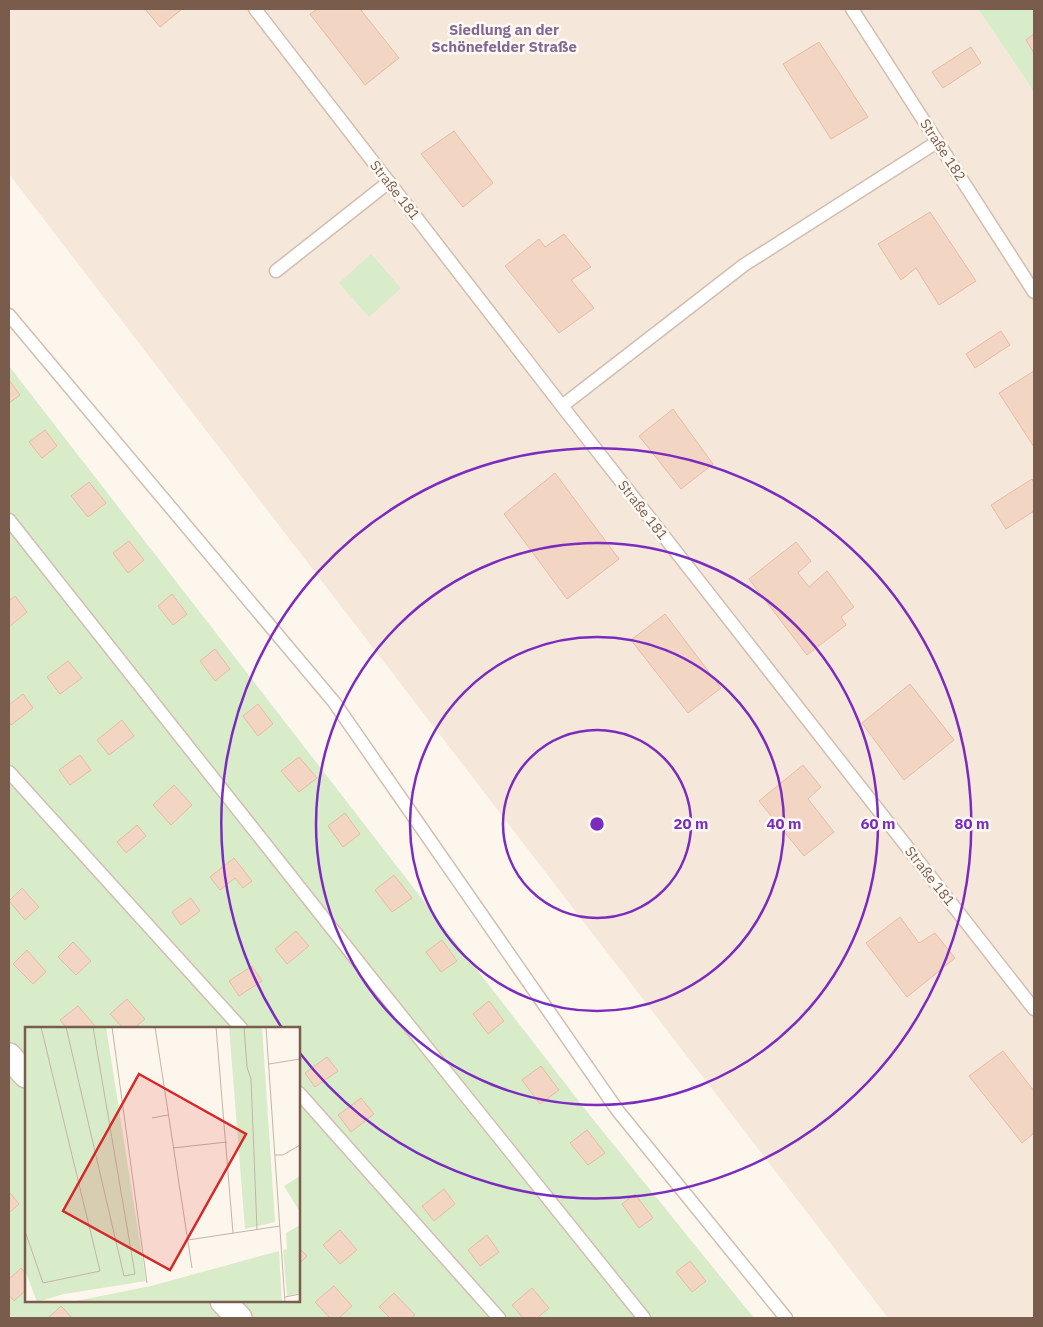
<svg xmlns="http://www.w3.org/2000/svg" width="1043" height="1327" viewBox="0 0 1043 1327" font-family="'IBM Plex Sans',sans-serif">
  <rect width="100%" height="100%" fill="#fdf6ec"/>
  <path fill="#f5e8da" d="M 9,9 L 978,9 L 1034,92 L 1034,1318 L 888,1318 L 9,174 Z"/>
  <g fill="#d8ecc9" fill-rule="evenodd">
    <path d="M 978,9 L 1034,9 L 1034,92 Z"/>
    <path d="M 371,254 L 401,288 L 369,317 L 339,283 Z"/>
    <path d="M 9,366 L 592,1118 L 754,1318 L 9,1318 ZM 26,1028 L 299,1028 L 299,1301 L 26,1301 Z"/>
  </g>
  <g fill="#f3d5c3" stroke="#e6bba3">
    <path d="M 145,9 L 182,9 L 160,27 Z"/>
    <path d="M 317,9 L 360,9 L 399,58 L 365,85 L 310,14 Z"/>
    <path d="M 1034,34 L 1034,53 L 1026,40 Z"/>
    <path d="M 819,42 L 868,117 L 831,139 L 783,64 Z"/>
    <path d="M 971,47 L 981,63 L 943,88 L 932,72 Z"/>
    <path d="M 454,131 L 493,183 L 463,207 L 421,154 Z"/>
    <path d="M 930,212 L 976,281 L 939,305 L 916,268 L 901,280 L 878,244 Z"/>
    <path d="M 564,234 L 591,267 L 571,280 L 594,308 L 559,333 L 505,266 L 539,239 L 545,247 Z"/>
    <path d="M 1001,331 L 1010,345 L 975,368 L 966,354 Z"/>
    <path d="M 1034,371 L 1034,447 L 999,393 Z"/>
    <path d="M 9,380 L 20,395 L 9,403 Z"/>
    <path d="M 673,409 L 713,464 L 681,489 L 639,436 Z"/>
    <path d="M 45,430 L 57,446 L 42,458 L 29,442 Z"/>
    <path d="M 555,473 L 619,559 L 567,599 L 504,514 Z"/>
    <path d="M 1032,479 L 1034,483 L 1034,511 L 1006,529 L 991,505 Z"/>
    <path d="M 89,482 L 106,503 L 88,517 L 71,496 Z"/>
    <path d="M 129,541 L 144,560 L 128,573 L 113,553 Z"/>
    <path d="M 796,542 L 811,561 L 798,573 L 809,587 L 827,571 L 854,607 L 841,617 L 846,625 L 807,655 L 749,579 Z"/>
    <path d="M 172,594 L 187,614 L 173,625 L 158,606 Z"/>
    <path d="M 15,596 L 27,612 L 9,627 L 9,601 Z"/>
    <path d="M 665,614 L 721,688 L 688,713 L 631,640 Z"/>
    <path d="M 215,649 L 230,669 L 215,681 L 200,661 Z"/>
    <path d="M 68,661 L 82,678 L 60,694 L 47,677 Z"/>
    <path d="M 910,684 L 954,740 L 904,780 L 862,723 Z"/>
    <path d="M 23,694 L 33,708 L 11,725 L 9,721 L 9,705 Z"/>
    <path d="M 258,704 L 273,724 L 258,736 L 243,716 Z"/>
    <path d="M 122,720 L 134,736 L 109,755 L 97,740 Z"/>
    <path d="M 80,755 L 91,770 L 70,785 L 59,770 Z"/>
    <path d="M 299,757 L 317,778 L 299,792 L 281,771 Z"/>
    <path d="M 803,765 L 821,787 L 808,799 L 834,832 L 804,856 L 759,801 Z"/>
    <path d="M 174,785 L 192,805 L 171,825 L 153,805 Z"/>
    <path d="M 345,813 L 360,834 L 343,847 L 328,826 Z"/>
    <path d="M 137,825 L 146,836 L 126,853 L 117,842 Z"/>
    <path d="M 234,858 L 252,881 L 243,888 L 235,878 L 220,890 L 210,877 Z"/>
    <path d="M 394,875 L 412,898 L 392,912 L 375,890 Z"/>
    <path d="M 22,888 L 39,907 L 25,920 L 9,901 Z"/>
    <path d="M 191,898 L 200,911 L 181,925 L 172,912 Z"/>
    <path d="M 900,917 L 919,943 L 935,933 L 955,958 L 907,997 L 866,943 Z"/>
    <path d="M 296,931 L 309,946 L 287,964 L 275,949 Z"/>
    <path d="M 442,940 L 457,961 L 441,972 L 426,952 Z"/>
    <path d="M 73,942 L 91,961 L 76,975 L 58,957 Z"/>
    <path d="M 27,950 L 46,972 L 33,984 L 13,964 Z"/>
    <path d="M 252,966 L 262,981 L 239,996 L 229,981 Z"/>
    <path d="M 127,999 L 145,1019 L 134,1028 L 123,1028 L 110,1014 Z"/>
    <path d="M 489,1001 L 504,1021 L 488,1034 L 473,1014 Z"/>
    <path d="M 78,1006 L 95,1026 L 93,1028 L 67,1028 L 60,1020 Z"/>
    <path d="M 1003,1051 L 1034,1091 L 1034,1133 L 1022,1143 L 969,1076 Z"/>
    <path d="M 327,1057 L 338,1071 L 315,1087 L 305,1073 Z"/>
    <path d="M 541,1066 L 559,1090 L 540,1104 L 522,1080 Z"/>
    <path d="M 361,1098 L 374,1114 L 351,1132 L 338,1115 Z"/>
    <path d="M 587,1130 L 605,1153 L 588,1165 L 570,1143 Z"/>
    <path d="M 444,1189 L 455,1204 L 434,1221 L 422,1206 Z"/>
    <path d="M 9,1192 L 19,1204 L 9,1213 Z"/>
    <path d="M 635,1194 L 653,1218 L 639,1228 L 622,1204 Z"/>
    <path d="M 340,1230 L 357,1250 L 340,1264 L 323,1245 Z"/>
    <path d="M 487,1235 L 499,1252 L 480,1266 L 468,1250 Z"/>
    <path d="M 299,1248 L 307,1256 L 299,1264 Z"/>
    <path d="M 690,1261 L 706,1281 L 692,1292 L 676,1272 Z"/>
    <path d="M 21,1268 L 26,1274 L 26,1290 L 14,1301 L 9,1295 L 9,1279 Z"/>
    <path d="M 334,1286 L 352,1306 L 339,1318 L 330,1318 L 315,1302 Z"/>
    <path d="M 532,1288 L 549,1308 L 537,1318 L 523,1318 L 512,1305 Z"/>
    <path d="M 394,1293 L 415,1315 L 411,1318 L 390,1318 L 379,1307 Z"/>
    <path d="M 61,1306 L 72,1318 L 48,1318 Z"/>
  </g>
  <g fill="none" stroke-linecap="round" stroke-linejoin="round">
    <g stroke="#d1beb0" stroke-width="15">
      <g id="lane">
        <path d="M 255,9 L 562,406 L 1034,1009"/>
        <path d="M 852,9 L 1034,292"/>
        <path d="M 276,271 L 389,182"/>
        <path d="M 9,315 L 334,702 L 618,1111 L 786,1318"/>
        <path d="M 562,406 L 744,265 L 937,142"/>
        <path d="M 9,520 L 375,983 L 644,1318"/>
        <path d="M 9,772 L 241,1028"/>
        <path d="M 299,1093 L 499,1318"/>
      </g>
    </g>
    <g stroke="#d1beb0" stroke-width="28">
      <g id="street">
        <path d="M 9,1056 L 26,1075"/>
        <path d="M 223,1301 L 239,1318"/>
      </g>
    </g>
    <use href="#lane" stroke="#fff" stroke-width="12"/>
    <use href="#street" stroke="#fff" stroke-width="25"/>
  </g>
  <g fill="none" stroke="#7b2cbf" stroke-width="2.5">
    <circle cx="597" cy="824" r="94"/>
    <circle cx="597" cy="824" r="187"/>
    <circle cx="597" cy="824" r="281"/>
    <path d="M282 1028A375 375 0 1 1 299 1052"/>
  </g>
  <g text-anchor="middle" stroke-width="5" stroke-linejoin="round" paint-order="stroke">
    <g font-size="14" fill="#7a5c4d" stroke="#fffaf3">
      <text transform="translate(943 150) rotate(57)" y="5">Straße 182</text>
      <text transform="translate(395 190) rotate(52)" y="5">Straße 181</text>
      <text transform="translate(643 510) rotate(52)" y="5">Straße 181</text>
      <text transform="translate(930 876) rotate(52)" y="5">Straße 181</text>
    </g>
    <g font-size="15" font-weight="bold" fill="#846695" stroke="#fffaf3">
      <text x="504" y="35">Siedlung an der<tspan x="504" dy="17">Schönefelder Straße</tspan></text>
    </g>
  </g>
  <g transform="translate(25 1027)">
    <rect width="275" height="275" fill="#fdf6ec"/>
    <path d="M 0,0 L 81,0 L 121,254 L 39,267 L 12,275 L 0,243 ZM 204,0 L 237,0 L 250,195 L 220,202 ZM 275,149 L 275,185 L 259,159 ZM 275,198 L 275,266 L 262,269 L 258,223 L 262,222 L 261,206 ZM 254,224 L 257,275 L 46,275 L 126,259 Z" fill="#d8ecc9"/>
    <path fill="none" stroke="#c5b3a7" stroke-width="1" d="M 41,0 L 99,249 L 110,247 L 68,0M 87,0 L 122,256M 130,0 L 167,241M 191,0 L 208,206M 219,0 L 222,40 L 226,52 L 232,203M 241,0 L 260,275M 244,37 L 275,32M 127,91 L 143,88M 148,121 L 202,115M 250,128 L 258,128 L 275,118M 0,204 L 18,256 L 75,244 L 16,0M 163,213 L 255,199M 260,270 L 275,267"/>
    <path fill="#d62828" fill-opacity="0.15" stroke="#d62828" stroke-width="2.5" d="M 114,47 L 221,107 L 145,243 L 38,184 Z"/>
    <rect width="275" height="275" fill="none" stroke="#7a5c4d" stroke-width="2.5"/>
  </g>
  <circle cx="597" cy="824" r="8" fill="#7b2cbf" stroke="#fffaf3" stroke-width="2.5"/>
  <g font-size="15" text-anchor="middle" font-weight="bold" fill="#7b2cbf" stroke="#fffaf3" stroke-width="5" stroke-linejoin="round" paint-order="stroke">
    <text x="691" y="829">20 m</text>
    <text x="784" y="829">40 m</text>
    <text x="878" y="829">60 m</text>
    <text x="972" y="829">80 m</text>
  </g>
  <rect width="1043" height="1327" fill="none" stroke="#7a5c4d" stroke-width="20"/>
</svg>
